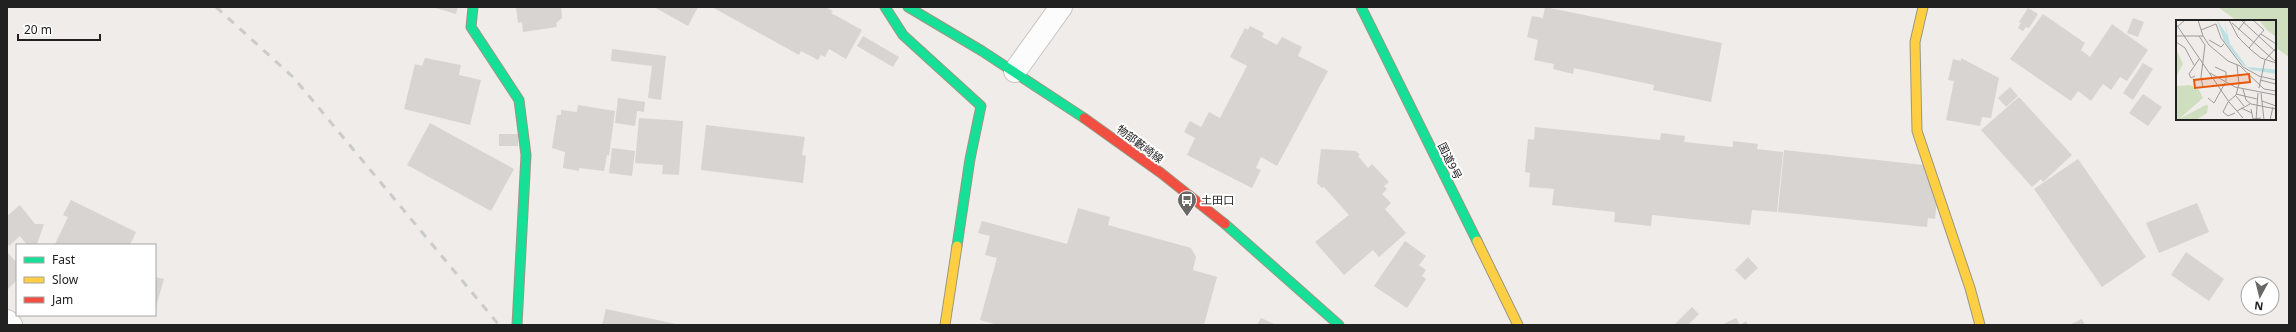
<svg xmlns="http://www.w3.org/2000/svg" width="2296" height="332" viewBox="0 0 2296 332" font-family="'Noto Sans','Noto Sans JP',sans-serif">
  <rect width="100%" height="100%" fill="#efece9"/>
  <path fill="#cedebe" d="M 2218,7 L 2289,7 L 2289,57 L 2275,47 L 2275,21 L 2237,21 Z"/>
  <g fill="#d7d4d2">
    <path d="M 432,7 L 458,7 L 456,14 Z"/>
    <path d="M 516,7 L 561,7 L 562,18 L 556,23 L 557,27 L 523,32 L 522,22 L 518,23 Z"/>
    <path d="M 654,7 L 698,7 L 688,26 Z"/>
    <path d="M 712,7 L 825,7 L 833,11 L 831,13 L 862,30 L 846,59 L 829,49 L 825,57 L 821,55 L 818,60 L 801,51 L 799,55 Z"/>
    <path d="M 1545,7 L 1722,43 L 1711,102 L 1653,90 L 1654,85 L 1574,68 L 1573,74 L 1553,69 L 1554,64 L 1534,60 L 1538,40 L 1527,37 L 1532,16 L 1543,18 Z"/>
    <path d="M 2028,8 L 2038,14 L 2029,28 L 2026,27 L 2023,31 L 2018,28 L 2021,23 L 2019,22 Z"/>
    <path d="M 2043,14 L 2085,43 L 2081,50 L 2090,57 L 2112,24 L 2148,50 L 2127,81 L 2120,77 L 2111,90 L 2103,84 L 2091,101 L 2078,91 L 2071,101 L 2010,59 Z"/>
    <path d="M 2133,18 L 2144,22 L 2138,37 L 2127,33 Z"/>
    <path d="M 1250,26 L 1264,33 L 1262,37 L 1277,45 L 1282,37 L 1302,47 L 1298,56 L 1328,71 L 1277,166 L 1261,157 L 1256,168 L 1261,170 L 1252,188 L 1187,155 L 1195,138 L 1184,132 L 1190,121 L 1201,127 L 1209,112 L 1220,118 L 1247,66 L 1230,57 L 1245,28 L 1248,30 Z"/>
    <path d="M 863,36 L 899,57 L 893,67 L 857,46 Z"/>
    <path d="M 612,49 L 666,56 L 661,100 L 648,98 L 652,66 L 611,61 Z"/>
    <path d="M 425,58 L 461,65 L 459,75 L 481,80 L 470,125 L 404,109 L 415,64 L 422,66 Z"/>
    <path d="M 1961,58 L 1999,78 L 1991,118 L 1982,117 L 1980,126 L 1946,120 L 1954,81 L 1948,80 L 1953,59 L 1961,61 Z"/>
    <path d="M 2143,63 L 2153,69 L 2133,100 L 2123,93 Z"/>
    <path d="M 2010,87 L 2018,96 L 2006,107 L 1998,98 Z"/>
    <path d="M 2143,94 L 2162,107 L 2148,126 L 2129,113 Z"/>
    <path d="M 2019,97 L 2072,155 L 2043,182 L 2041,179 L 2032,187 L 1981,130 Z"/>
    <path d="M 618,98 L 645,102 L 644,112 L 637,111 L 635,126 L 615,123 Z"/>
    <path d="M 578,105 L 615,111 L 609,156 L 607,155 L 604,171 L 579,168 L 579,171 L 563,168 L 565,152 L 552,148 L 557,115 L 561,115 L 561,110 L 577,112 Z"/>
    <path d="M 639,118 L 683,121 L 679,175 L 662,174 L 663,165 L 635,163 Z"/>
    <path d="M 430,123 L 514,169 L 491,211 L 407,165 Z"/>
    <path d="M 706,125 L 805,137 L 802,155 L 806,156 L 803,183 L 701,170 Z"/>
    <path d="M 1535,127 L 1660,140 L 1661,133 L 1685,136 L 1684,142 L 1733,147 L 1733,141 L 1758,144 L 1757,149 L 1783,152 L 1777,212 L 1752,210 L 1750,225 L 1652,215 L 1651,226 L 1614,222 L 1615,212 L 1552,205 L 1554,189 L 1529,187 L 1530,173 L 1525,172 L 1528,139 L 1534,140 Z"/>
    <rect x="499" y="134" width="19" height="12"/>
    <path d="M 612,148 L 635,151 L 632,176 L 609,173 Z"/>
    <path d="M 1321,149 L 1356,151 L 1360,155 L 1358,156 L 1368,168 L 1372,164 L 1389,182 L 1384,186 L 1387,189 L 1382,194 L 1391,203 L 1385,209 L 1406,233 L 1379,257 L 1373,250 L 1344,275 L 1315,242 L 1349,215 L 1324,187 L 1322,188 L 1317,183 Z"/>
    <path d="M 1784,150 L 1933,166 L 1937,199 L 1935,219 L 1928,218 L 1927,227 L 1778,212 Z"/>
    <path d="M 2078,159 L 2146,257 L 2102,287 L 2034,189 Z"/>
    <path d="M 71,200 L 136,232 L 130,245 L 55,244 L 68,217 L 63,215 Z"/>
    <path d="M 2197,203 L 2209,232 L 2159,253 L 2146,223 Z"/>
    <path d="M 20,205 L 35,224 L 44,224 L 37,244 L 26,244 L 20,236 L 9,246 L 7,243 L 7,216 Z"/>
    <path d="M 1078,208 L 1110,217 L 1108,225 L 1191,248 L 1196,257 L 1193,270 L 1217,277 L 1204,325 L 998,325 L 980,320 L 997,258 L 985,255 L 990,236 L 978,233 L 982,221 L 1067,244 Z"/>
    <path d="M 1405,241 L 1426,256 L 1419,265 L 1426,270 L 1422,276 L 1426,279 L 1407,308 L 1374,286 Z"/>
    <path d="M 7,252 L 17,263 L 17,280 L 7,290 Z"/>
    <path d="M 2186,252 L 2224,279 L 2209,301 L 2171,275 Z"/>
    <path d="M 1748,257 L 1758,268 L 1745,280 L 1735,270 Z"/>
    <path d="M 155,277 L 164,279 L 155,310 Z"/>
    <path d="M 1692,307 L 1699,314 L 1688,325 L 1674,325 Z"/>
    <path d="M 606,309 L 676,324 L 676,325 L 602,325 Z"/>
    <path d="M 1261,318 L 1270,322 L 1276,325 L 1257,325 Z"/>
    <path d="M 1736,318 L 1740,325 L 1746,321 L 1748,325 L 1721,325 Z"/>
    <path d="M 2082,319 L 2085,325 L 2069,325 Z"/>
  </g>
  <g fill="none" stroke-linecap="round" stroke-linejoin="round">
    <g stroke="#c6c5c4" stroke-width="24">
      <g id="street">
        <path d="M 1015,71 L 1061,7"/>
        <path d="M 7,321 L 11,325"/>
      </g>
    </g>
    <g stroke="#9a9880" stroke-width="11">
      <g id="fast">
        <path d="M 473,7 L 471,27 L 519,100 L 526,155 L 517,325"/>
        <path d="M 885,7 L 903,35 L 981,106 L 970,159 L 957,246"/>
        <path d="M 908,7 L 982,51 L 1084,118"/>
        <path d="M 1361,7 L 1477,241"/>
        <path d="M 1225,224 L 1339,325"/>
      </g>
    </g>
    <g stroke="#9a9880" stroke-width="11">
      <g id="slow">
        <path d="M 1923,7 L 1915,42 L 1917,131 L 1970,288 L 1980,325"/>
        <path d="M 1477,241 L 1518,325"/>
        <path d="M 945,325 L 957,246"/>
      </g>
    </g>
    <g stroke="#9a9880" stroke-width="11">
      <path id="jam" d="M 1084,118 L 1161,173 L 1225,224"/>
    </g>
    <use href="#street" stroke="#fdfcfc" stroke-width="22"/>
    <use href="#fast" stroke="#16e098" stroke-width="9"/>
    <use href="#slow" stroke="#ffcf43" stroke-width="9"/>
    <use href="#jam" stroke="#f24e42" stroke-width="9"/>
    <path stroke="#cbcbca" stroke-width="3" stroke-dasharray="8 8" stroke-linecap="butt" d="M 216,7 L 294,78 L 499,325"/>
  </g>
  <defs>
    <g id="bus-pin" transform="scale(1)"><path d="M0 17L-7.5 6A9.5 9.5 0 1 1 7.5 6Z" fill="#696867" stroke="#fff"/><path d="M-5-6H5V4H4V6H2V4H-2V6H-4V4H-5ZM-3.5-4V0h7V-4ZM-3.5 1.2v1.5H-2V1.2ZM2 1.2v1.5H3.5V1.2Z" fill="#fff"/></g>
  </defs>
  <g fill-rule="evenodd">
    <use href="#bus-pin" x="1187" y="200"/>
  </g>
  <g text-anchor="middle" stroke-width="4" stroke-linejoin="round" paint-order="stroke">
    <g font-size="11" fill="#212121" stroke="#fff">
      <text transform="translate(1140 144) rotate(37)" y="4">物部藪崎線</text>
      <text transform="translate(1450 161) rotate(64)" y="4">国道9号</text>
    </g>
    <g font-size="11" fill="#212121" stroke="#fff" text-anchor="start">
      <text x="1201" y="204">土田口</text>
    </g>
  </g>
  <g transform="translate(2176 20)">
    <rect width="100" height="100" fill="#efece9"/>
    <path d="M 83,0 L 100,0 L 100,17 L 91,10 ZM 0,29 L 7,44 L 0,57 ZM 14,65 L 23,70 L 27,78 L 3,99 L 30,85 L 32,86 L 31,93 L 20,100 L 0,100 L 0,66 Z" fill="#cedebe"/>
    <path d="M 41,0 L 51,15 L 48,0 L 54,24 L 71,47 L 95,49 L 100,50 L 100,54 L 76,50 L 67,45 L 48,21 Z" fill="#bde0e3"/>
    <path fill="none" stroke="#9d9b99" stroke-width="1" d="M 22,0 L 27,16 L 33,25 L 52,41 L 64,46 L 88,69 L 100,71M 53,0 L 62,17 L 74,29 L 85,38 L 100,43M 65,0 L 100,32M 56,3 L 100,42M 0,4 L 53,82 L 67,98M 0,8 L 9,0M 25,10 L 40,4 L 45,18 L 67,47 L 83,56 L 100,60M 62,10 L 70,0M 85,14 L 100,24M 0,16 L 27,16M 23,16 L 29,25 L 25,57 L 27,68M 33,20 L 45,27 L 48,24M 0,22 L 9,28 L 18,45M 73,28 L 88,10 L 77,0M 39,47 L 50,52 L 50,61M 34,53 L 59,67 L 100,75M 19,56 L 15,58 L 13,54 L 23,39M 84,60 L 100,64M 83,68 L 89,40 L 100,28M 67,69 L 70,80 L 75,84 L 100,89M 85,73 L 88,100M 60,74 L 81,79M 60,76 L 68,86M 32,78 L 38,83 L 49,63M 53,81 L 60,75 L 63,64 L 61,45M 86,81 L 100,86M 52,82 L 47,92 L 52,96 L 59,93M 65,88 L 76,93M 75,89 L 77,99 L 85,98M 61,91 L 74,84M 80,100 L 82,73M 94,100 L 97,87"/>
    <path fill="#e8590c" fill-opacity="0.15" stroke="#e8590c" stroke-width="2" d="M 73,54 L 74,62 L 19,68 L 18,60 Z"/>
    <rect width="100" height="100" fill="none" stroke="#212121" stroke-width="2"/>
  </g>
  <rect width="2296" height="332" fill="none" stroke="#212121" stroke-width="16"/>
  <rect x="16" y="244" width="140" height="72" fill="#ffffff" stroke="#a6a6a6"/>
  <rect x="24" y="257" width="20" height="6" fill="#16e098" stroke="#a6a6a6"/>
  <text x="52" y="264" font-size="12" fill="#212121">Fast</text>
  <rect x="24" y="277" width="20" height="6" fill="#ffcf43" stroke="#a6a6a6"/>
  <text x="52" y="284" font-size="12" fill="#212121">Slow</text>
  <rect x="24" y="297" width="20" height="6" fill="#f24e42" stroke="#a6a6a6"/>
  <text x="52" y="304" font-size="12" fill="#212121">Jam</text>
  <g transform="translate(2260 296) rotate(187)"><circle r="19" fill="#ffffff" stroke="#a6a6a6"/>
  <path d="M0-3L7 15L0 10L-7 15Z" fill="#696867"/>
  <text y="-6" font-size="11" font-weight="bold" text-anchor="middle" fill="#212121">N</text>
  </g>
  <path d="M18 34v6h82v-6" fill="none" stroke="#212121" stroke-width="2"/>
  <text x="24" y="34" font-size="12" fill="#212121" stroke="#ffffff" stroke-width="3" paint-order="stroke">20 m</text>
</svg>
